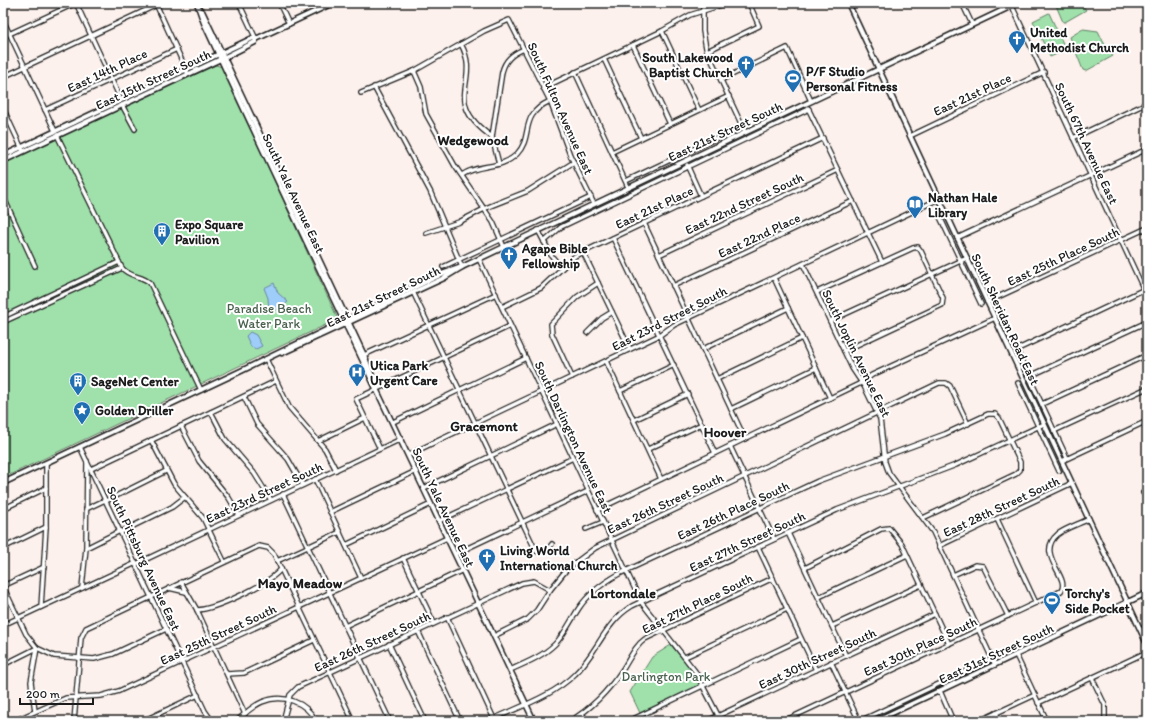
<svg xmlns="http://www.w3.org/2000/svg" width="1150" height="724" viewBox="0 0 1150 724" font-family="Itim,sans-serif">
  <rect width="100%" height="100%" fill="#fcf1ec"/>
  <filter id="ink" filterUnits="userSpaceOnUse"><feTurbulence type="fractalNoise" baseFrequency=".025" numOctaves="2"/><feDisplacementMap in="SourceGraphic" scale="8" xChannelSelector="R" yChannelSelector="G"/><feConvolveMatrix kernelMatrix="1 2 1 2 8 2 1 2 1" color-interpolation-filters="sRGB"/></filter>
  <g filter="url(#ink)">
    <g fill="#a0e1ab" stroke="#5e7e64">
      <path d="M 1055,3 L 1081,3 L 1086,10 L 1065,22 L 1063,22 Z"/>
      <path d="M 1049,13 L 1066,50 L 1050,57 L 1033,21 Z"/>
      <path d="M 1083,29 L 1098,31 L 1104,43 L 1113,56 L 1086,71 L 1083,70 L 1070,37 Z"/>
      <path d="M 216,65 L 222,67 L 337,317 L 336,320 L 3,478 L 3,163 Z"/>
      <path d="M 671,645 L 691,669 L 700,685 L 640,713 L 630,692 L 652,657 Z"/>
    </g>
    <g fill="#9ecdfa" stroke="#6a86a1">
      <path d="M 274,283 L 278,293 L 288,302 L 279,309 L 269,311 L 268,298 L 264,288 Z"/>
      <path d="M 250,332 L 256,335 L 262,346 L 256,349 L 251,347 L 246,336 Z"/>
    </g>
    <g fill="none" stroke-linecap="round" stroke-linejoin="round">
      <g stroke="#1c1c1c" stroke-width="6">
        <g id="minor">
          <path d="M 239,3 L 256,39"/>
          <path d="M 279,3 L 289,24"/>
          <path d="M 703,3 L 703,31 L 706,48 L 745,132"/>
          <path d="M 962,3 L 972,24"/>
          <path d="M 156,4 L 188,74"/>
          <path d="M 1012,6 L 1144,290"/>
          <path d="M 3,20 L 55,131"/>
          <path d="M 662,31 L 699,110"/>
          <path d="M 9,34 L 76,3 L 121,100"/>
          <path d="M 461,44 C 482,82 440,100 492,137"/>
          <path d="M 633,45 L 670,124"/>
          <path d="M 707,51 L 759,26 L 749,3"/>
          <path d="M 604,59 L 641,138"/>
          <path d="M 414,71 L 421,87 L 426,114 L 455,166 L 493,222 L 504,247"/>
          <path d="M 575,72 L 628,187"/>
          <path d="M 3,77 L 161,3"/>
          <path d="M 721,80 L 787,48 L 811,101"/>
          <path d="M 374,87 L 430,191 L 462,267"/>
          <path d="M 543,88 L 662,31 L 690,15 L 728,3"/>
          <path d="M 361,93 L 414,71 L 484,31 L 509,20 L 550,101 L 570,155 L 594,204"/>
          <path d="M 122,105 L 135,129"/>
          <path d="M 3,108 L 23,151"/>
          <path d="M 808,108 L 882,262"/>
          <path d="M 45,110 L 177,49"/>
          <path d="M 57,135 L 122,268 C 130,278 142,275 150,283 L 201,390"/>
          <path d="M 910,136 L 1044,72"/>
          <path d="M 1073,138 L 1147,103"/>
          <path d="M 612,152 L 729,96"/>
          <path d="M 499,164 L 492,137 L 502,72 C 505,60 512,54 524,49"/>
          <path d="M 687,165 L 701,196"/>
          <path d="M 462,175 C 479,163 501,170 517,154 C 534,136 518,116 550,101"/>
          <path d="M 626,181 L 742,126"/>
          <path d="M 3,196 L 35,266"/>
          <path d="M 940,217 L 981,304"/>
          <path d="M 644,223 L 745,439"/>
          <path d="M 538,230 L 551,255 L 561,268"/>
          <path d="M 426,233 L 459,222 L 488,207 L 528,191 L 574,162"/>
          <path d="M 613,238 L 715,453"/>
          <path d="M 957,238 L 1147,149"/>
          <path d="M 544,242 L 561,227 L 809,109"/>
          <path d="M 583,252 L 630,349"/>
          <path d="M 659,255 L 838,170"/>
          <path d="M 479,259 L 641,602 L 695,671 L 721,721"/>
          <path d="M 803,264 L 852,368 L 864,386 L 880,419 L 885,462 L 889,473 L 933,532 L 995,665"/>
          <path d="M 443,267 L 591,197"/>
          <path d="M 774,278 L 830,398"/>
          <path d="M 673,286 L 853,201"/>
          <path d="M 413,292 L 536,551 L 540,552 L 549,548 L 552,544"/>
          <path d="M 817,292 L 913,248 L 918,247 L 921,251 L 943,298 L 942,305 L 844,351"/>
          <path d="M 987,302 L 1147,228"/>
          <path d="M 502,307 L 541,288 L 575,256 L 823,138"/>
          <path d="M 3,317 L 119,262"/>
          <path d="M 830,321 L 967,258"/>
          <path d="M 3,322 L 122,268"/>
          <path d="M 587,333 L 602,318 L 612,312"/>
          <path d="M 703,349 L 788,308"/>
          <path d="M 364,355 L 496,294"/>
          <path d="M 266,359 L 289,407 L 325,449 L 336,470"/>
          <path d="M 606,361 L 661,479"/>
          <path d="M 572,377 L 552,334 L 551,324 L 577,297 L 598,283"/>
          <path d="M 1028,377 L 1147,322"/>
          <path d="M 717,379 L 802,338"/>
          <path d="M 1018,383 L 1059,471"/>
          <path d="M 620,391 L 674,365"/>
          <path d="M 244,397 L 257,424 L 288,459 L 303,485"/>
          <path d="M 1042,404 L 1147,355"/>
          <path d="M 731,409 L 816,368"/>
          <path d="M 211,412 L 225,439 L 254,473 L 271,500"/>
          <path d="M 634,420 L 688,394"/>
          <path d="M 393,422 L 526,358"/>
          <path d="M 181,426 L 199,461 L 229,498 L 239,515"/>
          <path d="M 1054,431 L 1147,388"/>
          <path d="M 151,440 L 174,484 L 203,518 L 224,561"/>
          <path d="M 318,441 L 365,418"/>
          <path d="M 730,446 L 774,539"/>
          <path d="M 80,447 L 205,711 L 212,721"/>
          <path d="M 380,449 L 356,399 L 510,326"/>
          <path d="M 648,449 L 702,424"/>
          <path d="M 408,455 L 660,335 L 674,325 L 939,199"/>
          <path d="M 1067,458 L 1018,353 L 1018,349 L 1147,288"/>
          <path d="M 1147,458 L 1147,463"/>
          <path d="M 1062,461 L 1147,421"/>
          <path d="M 91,469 L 276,381"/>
          <path d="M 315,479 L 361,578"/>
          <path d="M 424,488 L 557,424"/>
          <path d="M 1143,493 L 1147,491"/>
          <path d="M 283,494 L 390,721"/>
          <path d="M 106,501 L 166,471"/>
          <path d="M 3,509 L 46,488"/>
          <path d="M 86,509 L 105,500"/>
          <path d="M 597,510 L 859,384 L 872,375 L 995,318"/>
          <path d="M 330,512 L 416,471"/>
          <path d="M 997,519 L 1036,603"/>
          <path d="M 439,521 L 573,458"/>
          <path d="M 586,529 L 603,522"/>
          <path d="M 121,532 L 172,507 L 185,497"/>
          <path d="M 788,533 L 846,656"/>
          <path d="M 346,545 L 431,504"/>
          <path d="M 939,546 L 1072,483"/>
          <path d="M 758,547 L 816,670"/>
          <path d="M 3,548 L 46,527"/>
          <path d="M 86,548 L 120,531"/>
          <path d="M 455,554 L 588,491"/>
          <path d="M 403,558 L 434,623"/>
          <path d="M 277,561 L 340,532"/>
          <path d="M 136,564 L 401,439"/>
          <path d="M 805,568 L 881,529 L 889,528 L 902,544 L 949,644"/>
          <path d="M 953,575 L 975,565 L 983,566 L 1008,616"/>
          <path d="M 181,582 L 197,610 L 245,714"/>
          <path d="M 3,586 L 26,634 L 37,648 L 31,682 L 35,711"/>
          <path d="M 3,586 L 44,567"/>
          <path d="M 82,588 L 86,548 L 87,461"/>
          <path d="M 169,588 L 186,592"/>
          <path d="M 819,597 L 907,555"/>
          <path d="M 41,607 L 46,527 L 46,463"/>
          <path d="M 197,610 C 216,609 269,584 281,569"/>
          <path d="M 447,617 L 495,721"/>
          <path d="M 3,625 L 136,563"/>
          <path d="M 345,626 L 463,570"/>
          <path d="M 832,626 L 921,585"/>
          <path d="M 418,631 L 460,721"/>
          <path d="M 494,636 L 528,619 L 537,610 L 550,590 L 567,569 L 595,548 L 939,383 L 946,383 L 950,386 L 968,424"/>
          <path d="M 389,644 L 425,721"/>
          <path d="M 1016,655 L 1047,721"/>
          <path d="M 685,657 L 787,609"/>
          <path d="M 831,662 L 859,721"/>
          <path d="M 3,665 L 37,648 L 54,656 L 94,659 L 113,654 L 166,629"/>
          <path d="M 510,670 C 526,663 543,656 555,644 C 565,634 571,620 579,608 C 589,593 603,583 619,574 L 818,481 L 945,434 L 988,414 L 995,414 L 999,418 L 1020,462 L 1020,470 L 1016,474 L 923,518"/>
          <path d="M 227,674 L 244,673 L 314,640"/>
          <path d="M 1092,678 L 1105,705 L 1105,721"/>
          <path d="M 940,691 L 953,721"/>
          <path d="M 1038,703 L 1147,652"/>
          <path d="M 3,711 L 8,721"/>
          <path d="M 996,713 L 1000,721"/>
          <path d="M 582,714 L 587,721"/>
          <path d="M 14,721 L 66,698 L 101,696 L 119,691 L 447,538"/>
          <path d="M 74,721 L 81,638 L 86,628 L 259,546 L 268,548 L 274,554 L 353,721"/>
          <path d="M 143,721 L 198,695"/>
          <path d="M 237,721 C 244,714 253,706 262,702 C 283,693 306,702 316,721"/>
          <path d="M 283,721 L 290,695 L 298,687 L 522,583 L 534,581 L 550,590"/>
          <path d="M 489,721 C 518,707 552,697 575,674 C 597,653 605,622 632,606 L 837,510 L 956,465 L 1044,424"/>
          <path d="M 570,721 C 593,708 609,690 623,669 C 630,658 635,646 645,639 L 773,578"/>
          <path d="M 629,721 L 801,639"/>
          <path d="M 707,721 L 935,614"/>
          <path d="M 784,721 L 1061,591 C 1071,577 1034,554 1058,534 C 1066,528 1079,524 1089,519"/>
          <path d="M 860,721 L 992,659"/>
          <path d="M 979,721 L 1035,695"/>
        </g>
      </g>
      <g stroke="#1c1c1c" stroke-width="7">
        <g id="major">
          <path d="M 197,3 L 204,23 C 312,257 424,488 534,721"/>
          <path d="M 848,3 L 1147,644"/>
          <path d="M 202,11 L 364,355 L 377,389"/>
          <path d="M 3,156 L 253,38 L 256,39 L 333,3"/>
          <path d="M 3,161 L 225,57 L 255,42 L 256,39"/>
          <path d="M 282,353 L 444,278 L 462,267"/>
          <path d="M 3,483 L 241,371 L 442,274 L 462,267 L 1018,3"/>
          <path d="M 875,721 L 1147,593"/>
        </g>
      </g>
      <use href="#minor" stroke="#fff" stroke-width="3.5"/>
      <use href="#major" stroke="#fff" stroke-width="4"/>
    </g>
  </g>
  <defs>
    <g id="church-pin" transform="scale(0.9)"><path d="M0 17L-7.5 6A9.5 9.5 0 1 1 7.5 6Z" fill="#1f6fb2" stroke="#fff"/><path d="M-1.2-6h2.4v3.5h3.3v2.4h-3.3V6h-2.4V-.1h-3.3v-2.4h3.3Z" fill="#fff"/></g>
    <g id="stadium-pin" transform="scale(0.9)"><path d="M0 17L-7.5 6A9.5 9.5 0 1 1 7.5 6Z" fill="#1f6fb2" stroke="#fff"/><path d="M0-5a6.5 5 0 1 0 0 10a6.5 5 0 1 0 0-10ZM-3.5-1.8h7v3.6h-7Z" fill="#fff"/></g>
    <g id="library-pin" transform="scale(0.9)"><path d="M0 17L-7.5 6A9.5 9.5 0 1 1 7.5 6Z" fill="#1f6fb2" stroke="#fff"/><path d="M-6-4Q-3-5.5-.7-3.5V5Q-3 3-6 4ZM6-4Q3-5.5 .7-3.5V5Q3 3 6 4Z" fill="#fff"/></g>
    <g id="building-pin" transform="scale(0.9)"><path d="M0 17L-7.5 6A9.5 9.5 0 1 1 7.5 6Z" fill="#1f6fb2" stroke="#fff"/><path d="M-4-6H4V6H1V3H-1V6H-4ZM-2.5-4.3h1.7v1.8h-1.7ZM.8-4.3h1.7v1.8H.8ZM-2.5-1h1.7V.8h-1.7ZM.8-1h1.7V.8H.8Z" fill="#fff"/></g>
    <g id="hospital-pin" transform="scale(0.9)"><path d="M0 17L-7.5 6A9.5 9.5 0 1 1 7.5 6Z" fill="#1f6fb2" stroke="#fff"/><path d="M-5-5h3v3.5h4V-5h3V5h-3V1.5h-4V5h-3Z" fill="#fff"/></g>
    <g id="sight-pin" transform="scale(0.9)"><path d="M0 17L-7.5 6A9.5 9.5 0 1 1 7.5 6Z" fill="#1f6fb2" stroke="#fff"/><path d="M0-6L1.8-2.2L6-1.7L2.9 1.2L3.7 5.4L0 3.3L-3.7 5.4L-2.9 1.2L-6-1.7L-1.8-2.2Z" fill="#fff"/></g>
  </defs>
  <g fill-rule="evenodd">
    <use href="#church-pin" x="1017" y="39"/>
    <use href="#church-pin" x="746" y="64"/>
    <use href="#stadium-pin" x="793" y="78"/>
    <use href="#library-pin" x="915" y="204"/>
    <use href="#building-pin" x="162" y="231"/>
    <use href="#church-pin" x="509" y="255"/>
    <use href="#hospital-pin" x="357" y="372"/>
    <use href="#building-pin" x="78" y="381"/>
    <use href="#sight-pin" x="82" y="410"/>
    <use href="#church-pin" x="487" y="557"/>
    <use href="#stadium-pin" x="1052" y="600"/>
  </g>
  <g text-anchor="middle" stroke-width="4" stroke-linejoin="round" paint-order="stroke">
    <g font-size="13" font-weight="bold" fill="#1c1c1c" stroke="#fff" text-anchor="start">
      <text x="1030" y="37">United<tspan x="1030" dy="15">Methodist Church</tspan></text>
      <text x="733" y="62" text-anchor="end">South Lakewood<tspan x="733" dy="15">Baptist Church</tspan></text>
      <text x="806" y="76">P/F Studio<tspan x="806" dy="15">Personal Fitness</tspan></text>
      <text x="928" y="202">Nathan Hale<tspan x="928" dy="15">Library</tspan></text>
      <text x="175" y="229">Expo Square<tspan x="175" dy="15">Pavilion</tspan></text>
      <text x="522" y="253">Agape Bible<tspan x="522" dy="15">Fellowship</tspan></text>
      <text x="370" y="370">Utica Park<tspan x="370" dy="15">Urgent Care</tspan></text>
      <text x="91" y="386">SageNet Center</text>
      <text x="95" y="415">Golden Driller</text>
      <text x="500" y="555">Living World<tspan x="500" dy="15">International Church</tspan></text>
      <text x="1065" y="598">Torchy's<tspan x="1065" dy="15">Side Pocket</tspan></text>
    </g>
    <g font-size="13" fill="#1c1c1c" stroke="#fff">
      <text transform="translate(107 70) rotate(-25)" y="5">East 14th Place</text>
      <text transform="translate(153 79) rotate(-25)" y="5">East 15th Street South</text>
      <text transform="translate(972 94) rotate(-25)" y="5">East 21st Place</text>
      <text transform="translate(561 108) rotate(66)" y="5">South Fulton Avenue East</text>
      <text transform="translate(725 131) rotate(-25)" y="5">East 21st Street South</text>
      <text transform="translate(1087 143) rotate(65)" y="5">South 67th Avenue East</text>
      <text transform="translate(294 193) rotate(65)" y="5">South Yale Avenue East</text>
      <text transform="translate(744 203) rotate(-25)" y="5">East 22nd Street South</text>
      <text transform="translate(654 207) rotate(-25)" y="5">East 21st Place</text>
      <text transform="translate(759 235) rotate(-25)" y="5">East 22nd Place</text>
      <text transform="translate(1063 256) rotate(-25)" y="5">East 25th Place South</text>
      <text transform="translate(383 296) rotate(-26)" y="5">East 21st Street South</text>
      <text transform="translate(669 318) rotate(-27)" y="5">East 23rd Street South</text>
      <text transform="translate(1006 319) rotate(65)" y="5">South Sheridan Road East</text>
      <text transform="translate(857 353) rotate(64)" y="5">South Joplin Avenue East</text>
      <text transform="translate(574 437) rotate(65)" y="5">South Darlington Avenue East</text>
      <text transform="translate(264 492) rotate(-25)" y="5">East 23rd Street South</text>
      <text transform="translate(665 503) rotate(-25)" y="5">East 26th Street South</text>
      <text transform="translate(1001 506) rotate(-25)" y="5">East 28th Street South</text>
      <text transform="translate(444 507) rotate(65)" y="5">South Yale Avenue East</text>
      <text transform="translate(733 510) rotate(-25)" y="5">East 26th Place South</text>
      <text transform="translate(747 541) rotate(-25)" y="5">East 27th Street South</text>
      <text transform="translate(144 558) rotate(65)" y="5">South Pittsburg Avenue East</text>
      <text transform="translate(697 603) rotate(-26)" y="5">East 27th Place South</text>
      <text transform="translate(218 634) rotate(-25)" y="5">East 25th Street South</text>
      <text transform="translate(372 641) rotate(-25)" y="5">East 26th Street South</text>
      <text transform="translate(920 646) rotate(-25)" y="5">East 30th Place South</text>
      <text transform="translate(996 653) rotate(-25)" y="5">East 31st Street South</text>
      <text transform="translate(817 658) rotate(-25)" y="5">East 30th Street South</text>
    </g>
    <g font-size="13" fill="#4a614e" stroke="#fff">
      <text x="269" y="313">Paradise Beach<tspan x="269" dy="15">Water Park</tspan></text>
      <text x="666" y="681">Darlington Park</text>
    </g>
    <g font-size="14" font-weight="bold" fill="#1c1c1c" stroke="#fff">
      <text x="473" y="145">Wedgewood</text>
      <text x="484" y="431">Gracemont</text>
      <text x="725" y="437">Hoover</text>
      <text x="300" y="588">Mayo Meadow</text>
      <text x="623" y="598">Lortondale</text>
    </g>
  </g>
  <rect width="1150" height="724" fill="none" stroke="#fff" stroke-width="16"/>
  <rect x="8" y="8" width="1134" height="708" fill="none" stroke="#1c1c1c" stroke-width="1.5" filter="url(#ink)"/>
  <path d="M20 698v6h73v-6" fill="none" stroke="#1c1c1c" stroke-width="2"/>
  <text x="26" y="698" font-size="12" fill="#1c1c1c" stroke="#ffffff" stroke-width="3" paint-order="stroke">200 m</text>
</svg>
